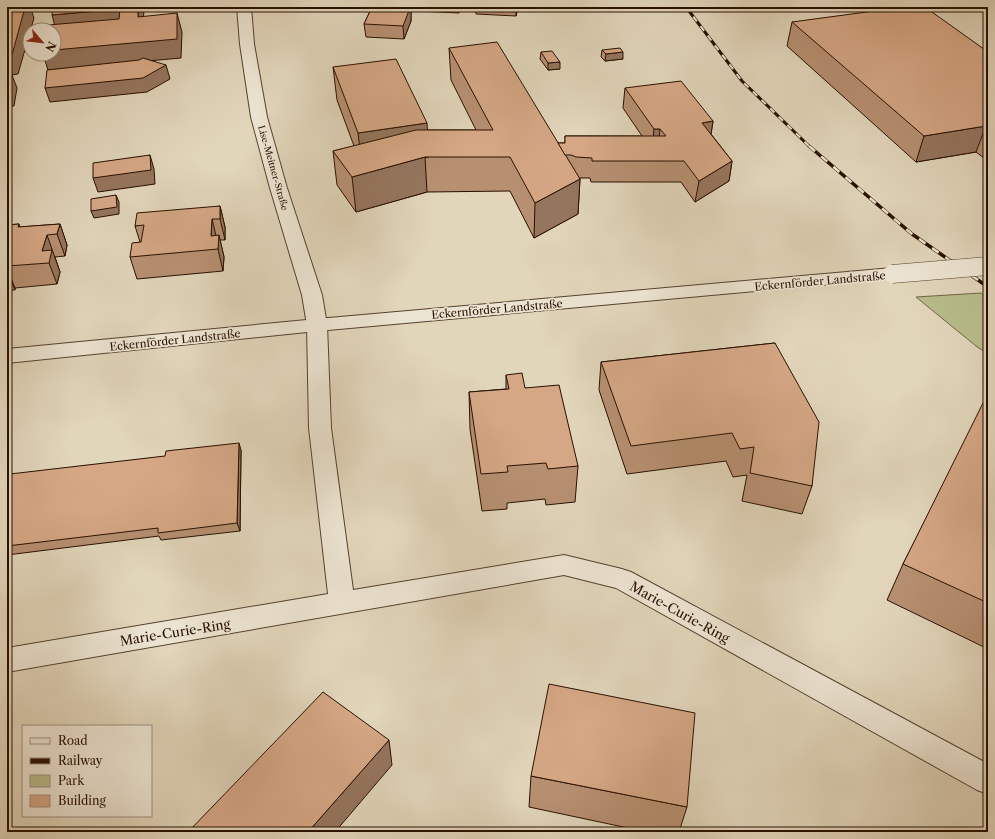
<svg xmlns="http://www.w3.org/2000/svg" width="995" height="839" viewBox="0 0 995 839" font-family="'Libre Caslon Text',serif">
  <rect width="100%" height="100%" fill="#e1d5ba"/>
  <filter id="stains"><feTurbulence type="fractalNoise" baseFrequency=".005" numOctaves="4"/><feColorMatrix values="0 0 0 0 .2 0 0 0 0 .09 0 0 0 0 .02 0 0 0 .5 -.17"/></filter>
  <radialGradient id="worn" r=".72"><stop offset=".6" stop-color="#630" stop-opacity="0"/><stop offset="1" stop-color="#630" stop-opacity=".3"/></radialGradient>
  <path fill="#b8bc8c" stroke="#706646" d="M 981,293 L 988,299 L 988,354 L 976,346 L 916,297 Z"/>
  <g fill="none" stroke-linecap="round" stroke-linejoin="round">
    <g stroke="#56412e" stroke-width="2">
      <path id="minor" d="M 237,7 L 251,7 L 254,44 L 267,117 L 287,188 L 322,295 L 327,325 L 331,428 L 353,590 L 564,555 L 622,569 L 631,572 L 988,764 L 988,794 L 977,790 L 616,588 L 564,575 L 7,672 L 7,648 L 328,594 L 309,428 L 307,325 L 302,295 L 270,188 L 251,117 L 240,44 Z"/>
    </g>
    <g stroke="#56412e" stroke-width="2">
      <path id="tertiary" d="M 892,268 L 899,270 L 901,274 L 899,278 L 317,331 L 7,363 L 7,349 L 317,319 Z"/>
    </g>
    <use href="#minor" fill="#ece4d2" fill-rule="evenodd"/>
    <use href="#tertiary" fill="#ece4d2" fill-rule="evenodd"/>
    <g stroke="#281000" stroke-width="3">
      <path id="rail-far1" d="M 686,7 L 742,81 L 810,147"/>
    </g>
    <g stroke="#281000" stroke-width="3.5">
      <path id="rail" d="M 809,146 L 912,234 L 988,287"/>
    </g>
    <use href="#rail-far1" stroke="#ece4d2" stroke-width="2" stroke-dasharray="6" stroke-linecap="butt"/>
    <use href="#rail" stroke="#ece4d2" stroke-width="2.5" stroke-dasharray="8" stroke-linecap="butt"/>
    <g stroke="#56412e" stroke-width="19" stroke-linecap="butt">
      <path id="tertiary-bridge" d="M 892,274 L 988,266"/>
    </g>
    <use href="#tertiary-bridge" stroke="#ece4d2" stroke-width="18"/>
  </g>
  <g fill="#b79072" stroke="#281000">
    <path d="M 370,7 L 518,7 L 516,16 L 476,14 L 476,11 L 460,11 L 459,13 L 419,11 L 419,9 L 411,10 L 411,21 L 404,39 L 366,37 L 364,24 L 371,9 Z"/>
    <path d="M 792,22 L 988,52 L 988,161 L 976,152 L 916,162 L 787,46 Z"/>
    <path d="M 449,48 L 558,143 L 565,143 L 565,136 L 642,136 L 623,108 L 625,88 L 713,121 L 711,134 L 732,161 L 729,181 L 695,202 L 681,182 L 591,182 L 590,178 L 580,178 L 578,214 L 534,238 L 510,191 L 427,192 L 356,212 L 337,185 L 333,151 L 354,146 L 337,100 L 333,67 L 427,130 L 476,130 L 451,80 Z"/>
    <path d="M 602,50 L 623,59 L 605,61 L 601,57 Z"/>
    <path d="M 541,52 L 560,69 L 548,70 L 540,59 Z"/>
    <path d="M 220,206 L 225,227 L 225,240 L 220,240 L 224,257 L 223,271 L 137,279 L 130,257 L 140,242 L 135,226 Z"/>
    <path d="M 19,224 L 20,227 L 60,224 L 67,245 L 65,256 L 55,257 L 60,272 L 57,284 L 15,288 L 15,290 L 7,290 L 7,225 Z"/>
    <path d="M 775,343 L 812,486 L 802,514 L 742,501 L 747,475 L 733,477 L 726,461 L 627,474 L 599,390 L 601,362 Z"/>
    <path d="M 506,375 L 525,388 L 578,466 L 575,502 L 546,505 L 545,499 L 507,503 L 507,509 L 482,511 L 470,429 L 469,392 L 506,389 Z"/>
    <path d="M 988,398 L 988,649 L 887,600 L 903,564 Z"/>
    <path d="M 241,450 L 240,531 L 161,540 L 159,536 L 7,555 L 7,484 Z"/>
    <path d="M 531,776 L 687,807 L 679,832 L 647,832 L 529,807 Z"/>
  </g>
  <g fill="#95755d" stroke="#281000">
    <path d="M 25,7 L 30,7 L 34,18 L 18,74 L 12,75 L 17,88 L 14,106 L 7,106 L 7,55 Z"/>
    <path d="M 138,7 L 143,7 L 144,10 L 142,36 L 138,17 Z"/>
    <path d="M 373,7 L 419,7 L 419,9 L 411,10 L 411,21 L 404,39 L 403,26 Z"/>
    <path d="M 516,7 L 518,7 L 516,16 Z"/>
    <path d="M 120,9 L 125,28 L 57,34 L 52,15 Z"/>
    <path d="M 177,13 L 182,32 L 181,58 L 48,70 L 43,54 L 54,54 L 54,50 Z"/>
    <path d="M 623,52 L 623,59 L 605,61 L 606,54 Z"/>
    <path d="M 560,62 L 560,69 L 548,70 L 548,63 Z"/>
    <path d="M 166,65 L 170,79 L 147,92 L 50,102 L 45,88 Z"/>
    <path d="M 713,121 L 710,141 L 702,123 Z"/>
    <path d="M 427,123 L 429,157 L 362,167 L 358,133 Z"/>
    <path d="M 986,126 L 976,152 L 916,162 L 924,136 Z"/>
    <path d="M 654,129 L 660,129 L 658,149 L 652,150 Z"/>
    <path d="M 150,155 L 154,169 L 155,184 L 98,192 L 93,178 Z"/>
    <path d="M 425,157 L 427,192 L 356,212 L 352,177 Z"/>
    <path d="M 732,161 L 729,181 L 695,202 L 699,181 Z"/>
    <path d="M 580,179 L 578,214 L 534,238 L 535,203 Z"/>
    <path d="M 116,195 L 119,202 L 119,214 L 94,218 L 91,211 Z"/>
    <path d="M 220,206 L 225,227 L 225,240 L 220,219 Z"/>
    <path d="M 212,219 L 217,240 L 211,236 Z"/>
    <path d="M 60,224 L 67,245 L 65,256 L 57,234 Z"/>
    <path d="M 47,235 L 60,272 L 57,284 L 49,263 L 42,251 Z"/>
    <path d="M 219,235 L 224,257 L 223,271 L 218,249 Z"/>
    <path d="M 7,268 L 15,288 L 15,290 L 7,271 Z"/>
    <path d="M 239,443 L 241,450 L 240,531 L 237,523 Z"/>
    <path d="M 389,740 L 392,765 L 335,832 L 308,832 Z"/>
  </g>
  <g fill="#d5a785" stroke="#281000">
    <path d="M 7,7 L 25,7 L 12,55 L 7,55 Z"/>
    <path d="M 53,7 L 138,7 L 138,17 L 177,13 L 177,39 L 54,50 L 54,30 L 46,30 L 48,25 L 119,19 L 120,9 L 52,15 Z"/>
    <path d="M 372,7 L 391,7 L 410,8 L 403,26 L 364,24 Z"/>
    <path d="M 904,7 L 925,7 L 988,52 L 988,128 L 986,126 L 924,136 L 792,22 Z"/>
    <path d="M 497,42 L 580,179 L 535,203 L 510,157 L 425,157 L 352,177 L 333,151 L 416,130 L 493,130 L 449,48 Z"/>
    <path d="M 620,48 L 623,52 L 606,54 L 602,50 Z"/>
    <path d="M 552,51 L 560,62 L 548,63 L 541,52 Z"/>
    <path d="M 143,58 L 166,65 L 143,78 L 45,88 L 47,70 L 139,60 Z"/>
    <path d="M 396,59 L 427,123 L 358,133 L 333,67 Z"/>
    <path d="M 12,74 L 9,92 L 7,92 L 7,75 Z"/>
    <path d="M 681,81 L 713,121 L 702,123 L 732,161 L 699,181 L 684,161 L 592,161 L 592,158 L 576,157 L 571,155 L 565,155 L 558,143 L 565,143 L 565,136 L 666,136 L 660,129 L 654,129 L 625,88 Z"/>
    <path d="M 150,155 L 151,170 L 93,178 L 93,163 Z"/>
    <path d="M 116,195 L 117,207 L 91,211 L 91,199 Z"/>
    <path d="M 220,206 L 220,219 L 212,219 L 211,236 L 219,235 L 218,249 L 130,257 L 132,243 L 141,242 L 144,225 L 135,226 L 137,213 Z"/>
    <path d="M 19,224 L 18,227 L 60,224 L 57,234 L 47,235 L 42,251 L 52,250 L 49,263 L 7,266 L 7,225 Z"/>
    <path d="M 775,343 L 819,422 L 812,486 L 750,473 L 754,447 L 740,449 L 732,433 L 631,446 L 601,362 Z"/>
    <path d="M 522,373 L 525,388 L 559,385 L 578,466 L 548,469 L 546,463 L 507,466 L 508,472 L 481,474 L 469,392 L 509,389 L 506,375 Z"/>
    <path d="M 986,397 L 988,398 L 988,603 L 903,564 Z"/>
    <path d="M 239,443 L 237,523 L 158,533 L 158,528 L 7,546 L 7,484 L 10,474 L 165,456 L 166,451 Z"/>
    <path d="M 549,684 L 695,713 L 687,807 L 531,776 Z"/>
    <path d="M 323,692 L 389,740 L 308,832 L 188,832 Z"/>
  </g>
  <g text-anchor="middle" stroke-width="3.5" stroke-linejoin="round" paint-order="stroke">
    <g font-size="9" fill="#281000" stroke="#ece4d2">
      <text transform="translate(273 168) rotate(74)" y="3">Lise-Meitner-Straße</text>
    </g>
    <g font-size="11" fill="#281000" stroke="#ece4d2">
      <text transform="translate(820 281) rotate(-5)" y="4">Eckernförder Landstraße</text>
      <text transform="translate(497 309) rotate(-5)" y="4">Eckernförder Landstraße</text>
      <text transform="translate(175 340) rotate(-6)" y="4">Eckernförder Landstraße</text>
    </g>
    <g font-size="13" fill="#281000" stroke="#ece4d2">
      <text transform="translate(680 612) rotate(29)" y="5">Marie-Curie-Ring</text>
      <text transform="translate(175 632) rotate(-9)" y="5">Marie-Curie-Ring</text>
    </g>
  </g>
  <rect width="995" height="839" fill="none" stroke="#e1d5ba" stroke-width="24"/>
  <rect x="8" y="8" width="979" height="823" fill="none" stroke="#281000" stroke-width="2"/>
  <rect x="12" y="12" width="971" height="815" fill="none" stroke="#281000"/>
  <rect x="22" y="725" width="130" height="92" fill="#ece4d2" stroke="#9e8f7e"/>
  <rect x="30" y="738" width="20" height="6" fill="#ece4d2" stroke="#9e8f7e"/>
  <text x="58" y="745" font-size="12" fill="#281000">Road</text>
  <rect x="30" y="758" width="20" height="6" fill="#281000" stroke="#9e8f7e"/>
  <text x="58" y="765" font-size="12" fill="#281000">Railway</text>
  <rect x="30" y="775" width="20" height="12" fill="#b8bc8c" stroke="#9e8f7e"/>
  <text x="58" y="785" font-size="12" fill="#281000">Park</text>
  <rect x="30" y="795" width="20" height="12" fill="#d5a785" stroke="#9e8f7e"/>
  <text x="58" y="805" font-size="12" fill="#281000">Building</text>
  <g transform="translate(42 42) rotate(118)"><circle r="19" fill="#ece4d2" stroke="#9e8f7e"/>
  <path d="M0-3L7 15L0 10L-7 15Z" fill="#8f2418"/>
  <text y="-6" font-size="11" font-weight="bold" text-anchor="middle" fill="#281000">N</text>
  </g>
  <rect width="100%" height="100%" filter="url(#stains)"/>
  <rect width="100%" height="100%" fill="url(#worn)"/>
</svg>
